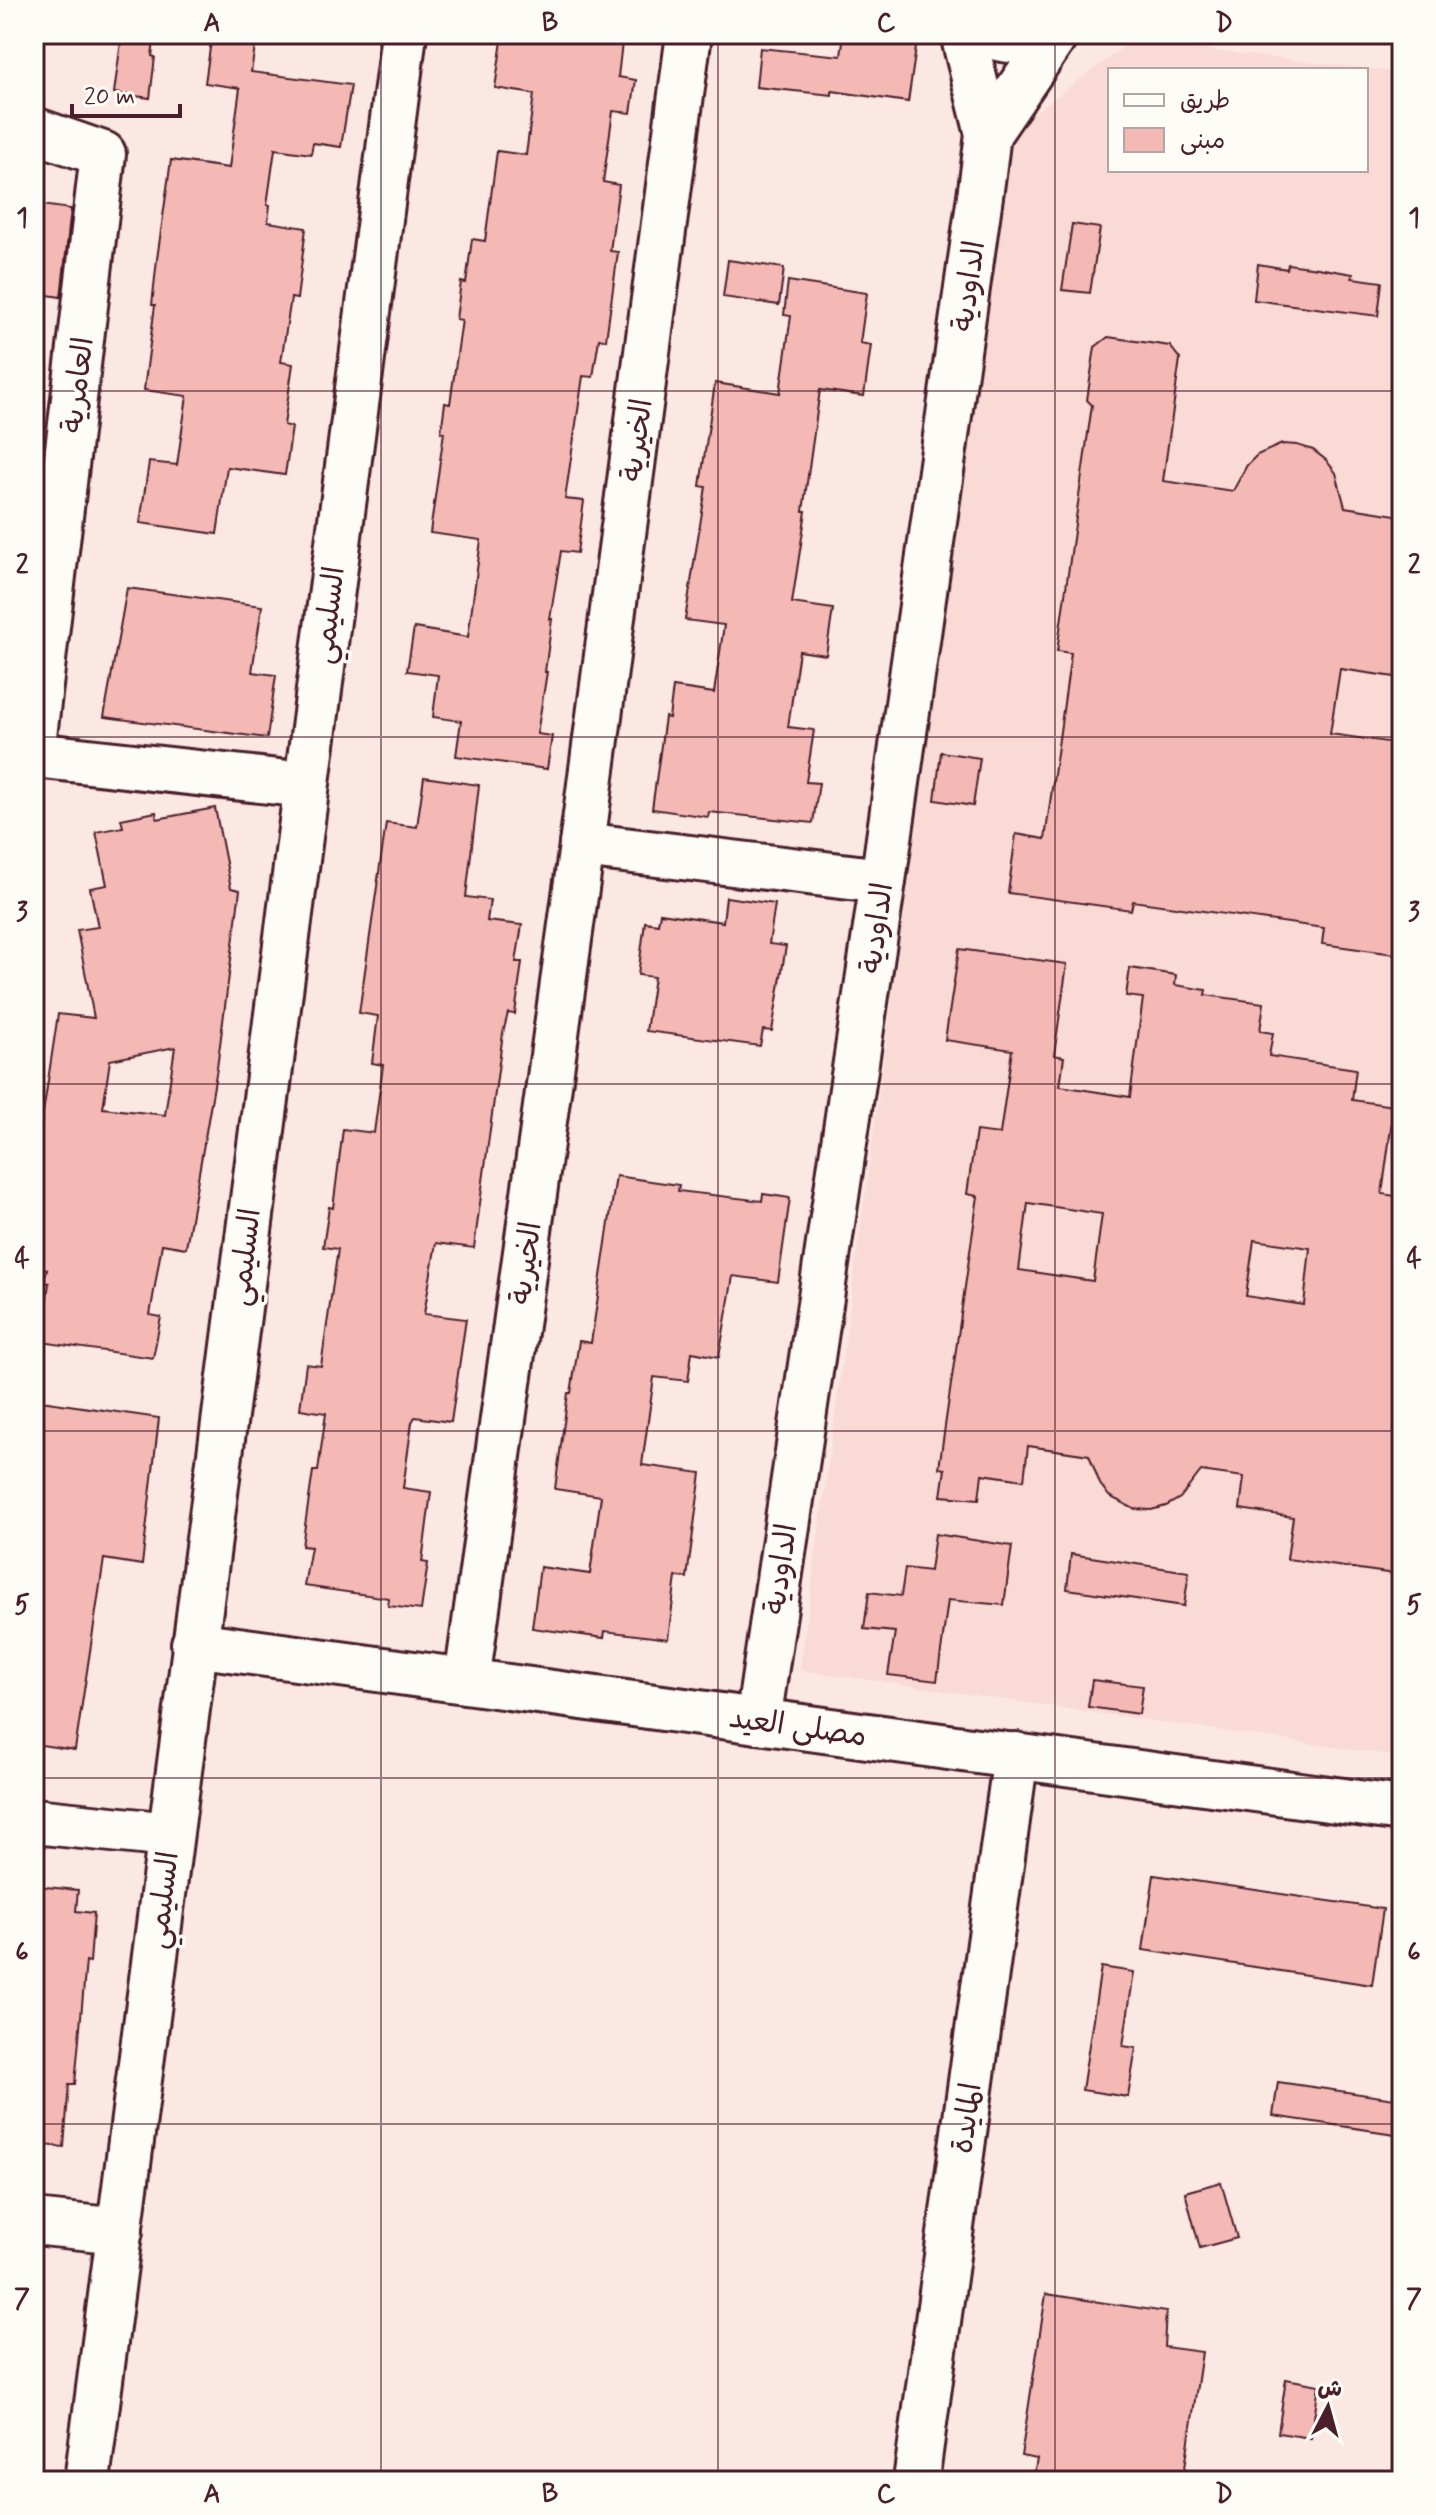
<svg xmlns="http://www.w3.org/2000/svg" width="1436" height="2515" viewBox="0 0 1436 2515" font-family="Mynerve,'Playpen Sans Arabic',sans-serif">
  <rect width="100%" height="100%" fill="#fbe8e3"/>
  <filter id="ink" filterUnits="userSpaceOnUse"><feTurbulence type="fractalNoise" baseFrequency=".0125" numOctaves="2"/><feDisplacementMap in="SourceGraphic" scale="16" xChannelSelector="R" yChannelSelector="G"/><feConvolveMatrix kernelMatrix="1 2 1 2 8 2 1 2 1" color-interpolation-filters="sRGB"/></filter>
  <g filter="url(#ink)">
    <path fill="#f9dad5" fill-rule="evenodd" d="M 1132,41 L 1402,73 L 1402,1757 L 800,1670 L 1011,130 ZM 1110,70 L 1366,70 L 1366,170 L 1110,170 Z"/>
    <g fill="#f5b9b5" stroke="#4a1f2b" stroke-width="2" fill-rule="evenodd">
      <path d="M 122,34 L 155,34 L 152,56 L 155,57 L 150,98 L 114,93 Z"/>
      <path d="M 212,34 L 257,34 L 251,72 L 351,85 L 341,147 L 313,143 L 311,154 L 275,149 L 267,205 L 270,205 L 268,222 L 306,228 L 297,299 L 291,298 L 281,362 L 293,364 L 284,425 L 292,427 L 285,475 L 227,467 L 217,534 L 140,523 L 149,462 L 177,465 L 187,396 L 144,390 L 155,305 L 152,305 L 157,259 L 171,160 L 229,168 L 240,88 L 205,83 Z"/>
      <path d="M 503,34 L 623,34 L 618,77 L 636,80 L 631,113 L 613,111 L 603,182 L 619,185 L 610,251 L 618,252 L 606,340 L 599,339 L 593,377 L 583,376 L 565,499 L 584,501 L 577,553 L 561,551 L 550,619 L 552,619 L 545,672 L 547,672 L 537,734 L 552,736 L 547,769 L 456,756 L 461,721 L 433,717 L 438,675 L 407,671 L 414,628 L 468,637 L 481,540 L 430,533 L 444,432 L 441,432 L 445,403 L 450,404 L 462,320 L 456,319 L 461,282 L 466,283 L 472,239 L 485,241 L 497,151 L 526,155 L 534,94 L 495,88 Z"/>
      <path d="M 844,34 L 918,34 L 908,102 L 832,91 L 832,95 L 756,87 L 760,48 L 841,56 Z"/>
      <path d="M 34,204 L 71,209 L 61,297 L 34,293 Z"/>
      <path d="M 1072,224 L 1100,228 L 1090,293 L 1062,290 Z"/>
      <path d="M 728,260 L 784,268 L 779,305 L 723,297 Z"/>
      <path d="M 1258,264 L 1287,269 L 1288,264 L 1318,268 L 1353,274 L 1352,278 L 1382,282 L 1378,316 L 1254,300 Z"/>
      <path d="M 788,281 L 867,293 L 860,343 L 871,345 L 864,396 L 820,390 L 803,511 L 806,511 L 792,603 L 833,609 L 826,655 L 799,651 L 788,727 L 814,730 L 806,782 L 819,783 L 813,823 L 709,812 L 708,817 L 652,809 L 665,717 L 669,718 L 673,687 L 714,693 L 724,625 L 685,620 L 706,487 L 700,486 L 715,383 L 780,393 L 791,316 L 784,315 Z"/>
      <path d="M 1108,337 L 1170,346 L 1180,359 L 1163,481 L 1233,491 L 1247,465 L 1257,455 L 1282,444 L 1297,445 L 1313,450 L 1326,460 L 1336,473 L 1345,507 L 1402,516 L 1402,678 L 1340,669 L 1330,734 L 1402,744 L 1402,955 L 1322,944 L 1324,928 L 1133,901 L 1131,910 L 1008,893 L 1016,834 L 1045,839 L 1071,653 L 1057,651 L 1092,405 L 1087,400 L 1095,347 Z"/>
      <path d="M 127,588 L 262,606 L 252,672 L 276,675 L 267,738 L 104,717 Z"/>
      <path d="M 941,752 L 980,758 L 973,806 L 935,800 Z"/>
      <path d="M 424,777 L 479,785 L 466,897 L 490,900 L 487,921 L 522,925 L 516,962 L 522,962 L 515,1014 L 508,1013 L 503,1033 L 474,1248 L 436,1243 L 424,1314 L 466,1319 L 451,1422 L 415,1417 L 412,1422 L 403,1488 L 431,1492 L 422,1562 L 428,1563 L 421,1610 L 388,1606 L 389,1598 L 304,1586 L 311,1547 L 302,1546 L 313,1471 L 318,1471 L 326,1413 L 300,1409 L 306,1364 L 321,1366 L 338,1249 L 323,1247 L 329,1207 L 333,1208 L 343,1129 L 374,1133 L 383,1065 L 372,1063 L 378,1016 L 359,1013 L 386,823 L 417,827 Z"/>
      <path d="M 215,808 L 231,888 L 240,890 L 217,1068 L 186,1248 L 162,1244 L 150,1315 L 161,1317 L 153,1358 L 41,1342 L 49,1283 L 44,1282 L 47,1269 L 34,1267 L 34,1173 L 58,1014 L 94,1018 L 77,930 L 98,927 L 90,888 L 107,885 L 96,832 L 123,827 L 121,819 L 156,812 L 157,819 ZM 175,1047 L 165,1115 L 103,1108 L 110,1060 Z"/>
      <path d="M 726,897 L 775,904 L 769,944 L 786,946 L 772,1031 L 763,1030 L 760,1046 L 646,1031 L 654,977 L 638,975 L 645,922 L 658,924 L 660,913 L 723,922 Z"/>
      <path d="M 959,949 L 1067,964 L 1054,1055 L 1064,1057 L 1060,1086 L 1130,1097 L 1143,998 L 1126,996 L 1130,968 L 1176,975 L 1175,985 L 1206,990 L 1205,995 L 1264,1003 L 1260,1031 L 1273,1033 L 1269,1056 L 1356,1069 L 1352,1100 L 1394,1106 L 1382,1194 L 1402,1197 L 1402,1575 L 1287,1559 L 1293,1517 L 1240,1509 L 1244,1477 L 1201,1471 L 1180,1498 L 1166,1506 L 1151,1510 L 1134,1509 L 1109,1496 L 1100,1484 L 1089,1455 L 1028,1446 L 1024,1480 L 982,1474 L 979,1499 L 941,1496 L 945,1469 L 939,1468 L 978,1196 L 967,1194 L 976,1131 L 1000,1134 L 1012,1050 L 945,1040 ZM 1028,1203 L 1102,1214 L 1093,1281 L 1019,1270 ZM 1254,1240 L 1310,1248 L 1304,1305 L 1246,1296 Z"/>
      <path d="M 616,1176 L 679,1185 L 678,1191 L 762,1201 L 763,1194 L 790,1198 L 778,1282 L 733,1276 L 719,1357 L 692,1352 L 688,1381 L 654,1377 L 642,1465 L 701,1473 L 687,1578 L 676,1577 L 668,1639 L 605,1631 L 604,1638 L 532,1628 L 540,1567 L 590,1574 L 601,1496 L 555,1489 L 568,1393 L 571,1393 L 579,1341 L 591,1343 Z"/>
      <path d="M 34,1400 L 159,1418 L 142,1565 L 104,1559 L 75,1750 L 34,1744 L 34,1481 L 40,1438 L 34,1437 Z"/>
      <path d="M 935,1534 L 1012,1546 L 1004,1605 L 948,1600 L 937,1681 L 888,1675 L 895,1632 L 864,1629 L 869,1592 L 901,1596 L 905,1568 L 930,1571 Z"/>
      <path d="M 1071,1554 L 1189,1572 L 1184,1606 L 1067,1589 Z"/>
      <path d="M 1092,1680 L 1143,1686 L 1139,1714 L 1088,1707 Z"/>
      <path d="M 1154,1875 L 1383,1909 L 1372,1985 L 1143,1950 Z"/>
      <path d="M 34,1886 L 78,1890 L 76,1911 L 94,1913 L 90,1962 L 86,1961 L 75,2084 L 69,2084 L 64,2147 L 34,2144 L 39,2083 L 34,2083 Z"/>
      <path d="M 1101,1967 L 1134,1972 L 1123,2046 L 1136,2048 L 1128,2097 L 1082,2090 Z"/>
      <path d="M 1278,2082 L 1402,2100 L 1402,2135 L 1273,2116 Z"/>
      <path d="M 1221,2182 L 1237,2238 L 1200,2248 L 1185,2192 Z"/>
      <path d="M 1046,2294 L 1166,2312 L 1164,2347 L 1202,2352 L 1183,2481 L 1033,2481 L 1037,2459 L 1021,2456 Z"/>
      <path d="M 1286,2379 L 1319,2385 L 1311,2438 L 1278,2433 Z"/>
    </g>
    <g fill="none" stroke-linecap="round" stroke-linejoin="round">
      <g stroke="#4a1f2b" stroke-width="50">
        <g id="minor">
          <path d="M 34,130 L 103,154 L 34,736"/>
          <path d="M 988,134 L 1056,34"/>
          <path d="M 34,755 L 306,785"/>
          <path d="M 582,845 L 883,881"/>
          <path d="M 194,1644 L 1402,1809"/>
          <path d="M 467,1681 L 582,845 L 689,34"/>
          <path d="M 758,1721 L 883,881 L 982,182 L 988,134 L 963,34"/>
          <path d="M 34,1821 L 170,1835"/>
          <path d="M 34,2222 L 120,2231"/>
          <path d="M 87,2481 L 404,34"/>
          <path d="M 916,2481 L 1016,1755"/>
        </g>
      </g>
      <g stroke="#4a1f2b" stroke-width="50">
        <path id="tertiary" d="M 982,34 C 1005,41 1025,44 1047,34"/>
      </g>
      <use href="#minor" stroke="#fdfcf7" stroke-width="44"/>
      <use href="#tertiary" stroke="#fdfcf7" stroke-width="44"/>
    </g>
  </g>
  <path fill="none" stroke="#4a1f2b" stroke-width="2" stroke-opacity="0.55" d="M 381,34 L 381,2481M 718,34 L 718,2481M 1055,34 L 1055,2481M 34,391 L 1402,391M 34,737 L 1402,737M 34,1084 L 1402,1084M 34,1431 L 1402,1431M 34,1778 L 1402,1778M 34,2124 L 1402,2124"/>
  <g text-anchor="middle" stroke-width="7" stroke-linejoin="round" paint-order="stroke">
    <g font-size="30" fill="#4a1f2b" stroke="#fdfcf7">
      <text transform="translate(968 286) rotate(-82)" y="10">الداودية</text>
      <text transform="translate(77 385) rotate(-83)" y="10">العامرية</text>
      <text transform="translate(636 440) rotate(-82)" y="10">الخيرية</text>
      <text transform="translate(328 615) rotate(-83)" y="10">السليمي</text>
      <text transform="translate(876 928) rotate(-82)" y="10">الداودية</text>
      <text transform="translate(244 1257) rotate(-83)" y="10">السليمي</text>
      <text transform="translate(525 1263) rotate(-82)" y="10">الخيرية</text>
      <text transform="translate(780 1569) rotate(-82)" y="10">الداودية</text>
      <text transform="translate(798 1726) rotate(8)" y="10">مصلى العيد</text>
      <text transform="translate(162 1900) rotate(-83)" y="10">السليمي</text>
      <text transform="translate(966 2118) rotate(-82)" y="10">المايدة</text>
    </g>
  </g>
  <rect width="1436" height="2515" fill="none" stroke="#fdfcf7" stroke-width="88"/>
  <rect x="1108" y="68" width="260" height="104" fill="#fdfcf7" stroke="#b5a4a5" stroke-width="2"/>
  <rect x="1124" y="94" width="40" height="12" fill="#fdfcf7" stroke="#b5a4a5" stroke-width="2"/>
  <text x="1180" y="108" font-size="24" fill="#4a1f2b">طريق</text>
  <rect x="1124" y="128" width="40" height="24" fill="#f5b9b5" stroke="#b5a4a5" stroke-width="2"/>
  <text x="1180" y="148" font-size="24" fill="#4a1f2b">مبنى</text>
  <g transform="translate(1328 2407) rotate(6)" stroke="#fdfcf7" stroke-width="6" paint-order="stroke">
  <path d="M0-6L14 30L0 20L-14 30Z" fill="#4a1f2b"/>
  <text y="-12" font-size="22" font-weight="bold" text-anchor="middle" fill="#4a1f2b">ش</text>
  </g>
  <path d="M72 104v12h108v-12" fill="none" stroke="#4a1f2b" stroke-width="4"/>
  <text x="84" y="104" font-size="24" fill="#4a1f2b" stroke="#fdfcf7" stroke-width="6" paint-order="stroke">20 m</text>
  <rect x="44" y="44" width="1348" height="2427" fill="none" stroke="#4a1f2b" stroke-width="3"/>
  <g font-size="26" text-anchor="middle" font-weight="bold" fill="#4a1f2b">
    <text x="212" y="31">A</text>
    <text x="550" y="31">B</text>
    <text x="886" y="31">C</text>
    <text x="1224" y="31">D</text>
    <text x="22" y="226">1</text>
    <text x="1414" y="226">1</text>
    <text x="22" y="573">2</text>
    <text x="1414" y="573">2</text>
    <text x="22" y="920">3</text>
    <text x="1414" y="920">3</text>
    <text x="22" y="1267">4</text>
    <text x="1414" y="1267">4</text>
    <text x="22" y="1613">5</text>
    <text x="1414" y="1613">5</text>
    <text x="22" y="1960">6</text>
    <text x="1414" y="1960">6</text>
    <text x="22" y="2307">7</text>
    <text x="1414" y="2307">7</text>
    <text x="212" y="2502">A</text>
    <text x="550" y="2502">B</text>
    <text x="886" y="2502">C</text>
    <text x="1224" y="2502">D</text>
  </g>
</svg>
